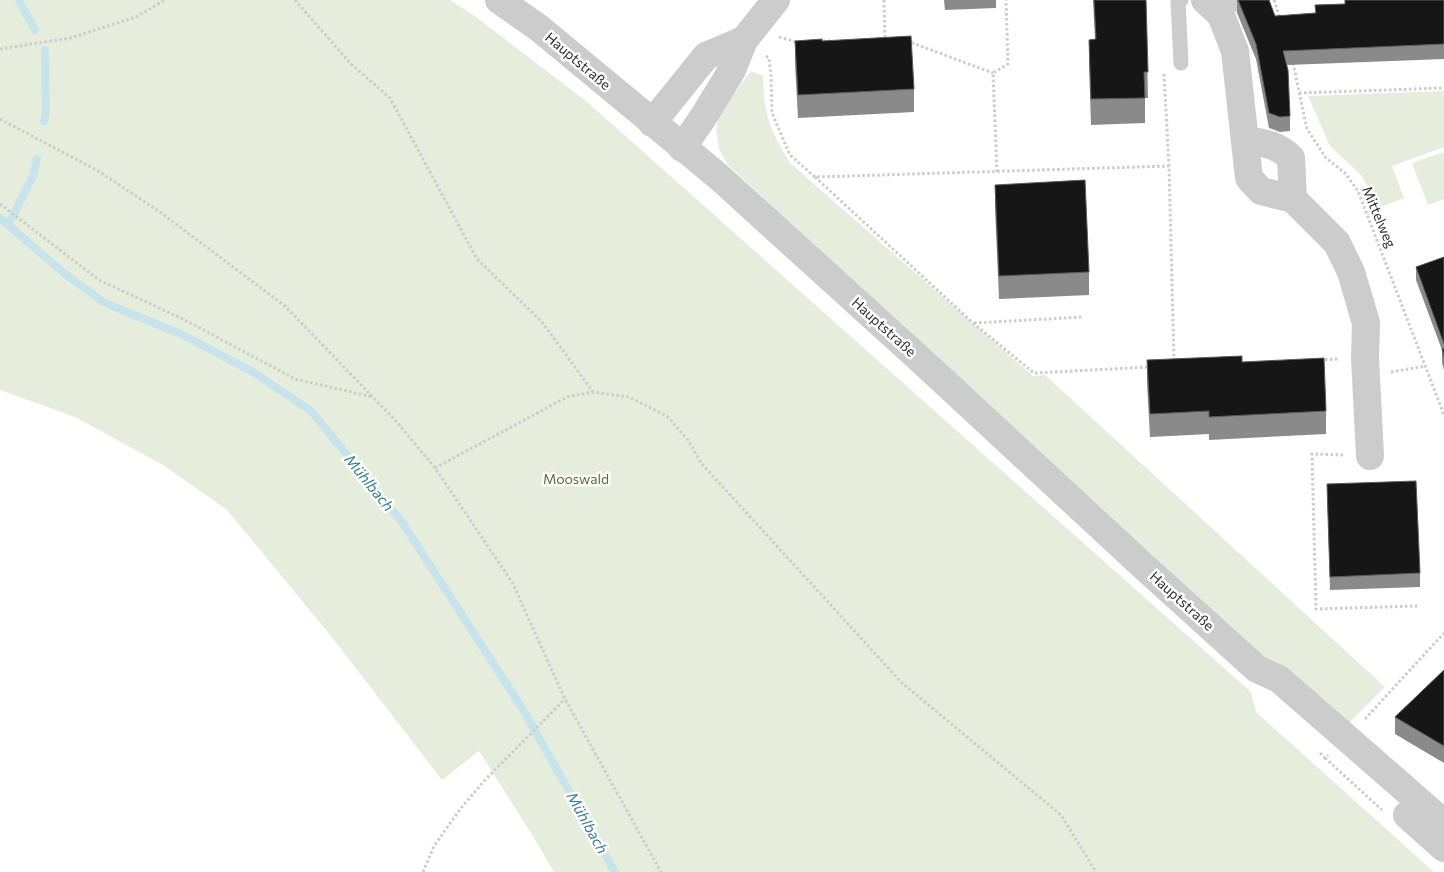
<svg xmlns="http://www.w3.org/2000/svg" width="1444" height="872" viewBox="0 0 1444 872" font-family="Commissioner,sans-serif">
  <rect width="100%" height="100%" fill="#fff"/>
  <g fill="#e7eddc">
    <path d="M 0,0 L 450,0 L 472,14 L 586,101 L 1251,692 L 1256,712 L 1434,872 L 554,872 L 531,833 L 479,751 L 442,780 L 331,636 L 226,509 L 163,465 L 75,417 L 0,390 Z"/>
    <path d="M 751,71 L 763,76 C 764,116 770,130 790,163 L 1033,376 L 1045,375 L 1385,687 L 1344,728 L 1191,593 L 728,165 L 719,149 L 716,130 L 719,113 Z"/>
    <path d="M 1444,91 L 1444,147 L 1392,166 L 1404,198 L 1378,208 L 1362,176 L 1330,146 L 1308,96 Z"/>
    <path d="M 1444,152 L 1444,199 L 1428,205 L 1412,163 Z"/>
  </g>
  <g fill="none" stroke-linecap="round" stroke-linejoin="round">
    <g stroke="#c7e4ed" stroke-width="8">
      <path d="M 19,0 L 35,30"/>
      <path d="M 44,121 L 46,112 L 45,50"/>
      <path d="M 0,218 L 65,274 L 105,303 L 181,334 L 253,372 L 311,411 L 402,522 L 522,708 L 615,872"/>
      <path d="M 8,225 L 33,176 L 37,159"/>
    </g>
    <g stroke="#ccc" stroke-width="3" stroke-dasharray="2.5 2.5" stroke-linecap="butt">
      <path d="M 295,0 L 351,64 L 390,98 L 477,259 L 542,322 L 593,392"/>
      <path d="M 884,0 L 885,39"/>
      <path d="M 1274,0 L 1280,18"/>
      <path d="M 779,37 L 797,42"/>
      <path d="M 818,41 L 831,41"/>
      <path d="M 907,41 L 993,73"/>
      <path d="M 0,49 L 70,38 L 136,17 L 165,0"/>
      <path d="M 766,56 L 769,58 L 771,75 L 772,113 L 790,155 L 815,177 L 1169,166"/>
      <path d="M 1293,63 L 1307,129 L 1326,158 L 1345,173 L 1358,191 L 1444,415"/>
      <path d="M 1164,74 L 1169,166 L 1174,362"/>
      <path d="M 1299,93 L 1444,88"/>
      <path d="M 0,119 L 100,172 L 160,212 L 285,306 L 396,421 L 435,468 L 512,582 L 565,699 L 661,872"/>
      <path d="M 997,172 L 993,73 L 1008,64 L 1006,0"/>
      <path d="M 815,177 L 973,323 L 1034,373 L 1149,367"/>
      <path d="M 0,204 L 99,280 L 185,320 L 295,379 L 373,397"/>
      <path d="M 974,323 L 1083,317"/>
      <path d="M 1320,360 L 1339,359"/>
      <path d="M 1391,372 L 1426,366"/>
      <path d="M 1343,455 L 1312,454 L 1316,609 L 1417,606"/>
      <path d="M 435,468 L 567,397 L 593,392 L 629,397 L 667,416 L 688,440 L 701,463 L 902,683 L 1061,815 L 1096,872"/>
      <path d="M 1365,719 L 1444,633"/>
      <path d="M 1320,753 L 1325,758 L 1328,755"/>
      <path d="M 1325,758 L 1382,810"/>
      <path d="M 423,872 L 434,846 L 461,808 L 485,780 L 565,699"/>
    </g>
    <g stroke="#ccc" stroke-width="15">
      <path d="M 1181,0 L 1178,2 L 1181,63"/>
      <path d="M 1221,15 L 1238,0"/>
    </g>
    <g stroke="#ccc" stroke-width="28">
      <path d="M 1205,0 L 1221,15 L 1235,51 L 1249,178 L 1261,191 L 1293,199 L 1337,243 L 1351,272 L 1366,323 L 1365,358 L 1370,456"/>
      <path d="M 652,123 L 706,56 L 744,40"/>
      <path d="M 1245,140 C 1264,143 1277,144 1291,158 L 1293,199"/>
      <path d="M 682,148 L 704,116 L 732,70 L 744,40 L 776,0"/>
    </g>
    <g stroke="#ccc" stroke-width="28">
      <path d="M 499,0 L 539,28 L 719,177 L 924,363 L 1141,564 L 1257,669 L 1279,679 L 1444,823"/>
      <path d="M 1407,815 L 1444,848"/>
    </g>
  </g>
  <g fill="#8a8a8a">
    <path d="M 944,0 L 996,0 L 996,8 L 945,10 Z"/>
    <path d="M 1093,0 L 1146,0 L 1148,98 L 1145,98 L 1145,123 L 1091,125 L 1089,65 L 1089,40 L 1095,39 Z"/>
    <path d="M 1237,0 L 1269,0 L 1275,16 L 1315,13 L 1315,5 L 1345,4 L 1345,0 L 1444,0 L 1444,59 L 1287,65 L 1290,116 L 1290,131 L 1280,132 L 1269,128 L 1256,59 L 1237,13 Z"/>
    <path d="M 795,41 L 822,41 L 914,89 L 914,112 L 798,118 L 795,64 Z"/>
    <path d="M 995,185 L 1089,272 L 1089,295 L 999,299 L 995,208 Z"/>
    <path d="M 1444,257 L 1444,370 L 1442,363 L 1442,350 L 1416,280 L 1416,267 Z"/>
    <path d="M 1147,360 L 1242,362 L 1326,411 L 1326,434 L 1209,440 L 1209,434 L 1150,437 L 1147,383 Z"/>
    <path d="M 1327,484 L 1420,573 L 1420,587 L 1330,590 Z"/>
    <path d="M 1444,670 L 1444,763 L 1395,734 L 1395,717 Z"/>
  </g>
  <g fill="#161616" stroke="#5c5c5c">
    <path d="M 1094,0 L 1146,0 L 1148,72 L 1144,72 L 1145,98 L 1091,99 L 1089,40 L 1096,39 Z"/>
    <path d="M 1238,0 L 1269,0 L 1275,16 L 1316,13 L 1315,5 L 1345,4 L 1345,0 L 1444,0 L 1444,44 L 1283,51 L 1288,70 L 1290,116 L 1280,117 L 1269,113 L 1256,44 Z"/>
    <path d="M 911,36 L 914,89 L 798,95 L 795,41 L 822,39 L 822,41 Z"/>
    <path d="M 1085,180 L 1089,272 L 999,276 L 995,185 Z"/>
    <path d="M 1444,257 L 1444,344 L 1416,267 Z"/>
    <path d="M 1444,348 L 1444,357 L 1442,349 Z"/>
    <path d="M 1242,356 L 1242,362 L 1324,358 L 1326,411 L 1209,417 L 1209,411 L 1150,414 L 1147,360 Z"/>
    <path d="M 1416,481 L 1420,573 L 1330,577 L 1327,484 Z"/>
    <path d="M 1444,670 L 1444,746 L 1395,717 Z"/>
  </g>
  <g text-anchor="middle" stroke-width="5" stroke-linejoin="round" paint-order="stroke">
    <g font-size="14" fill="#2f2f2f" stroke="#fff">
      <text transform="translate(578 61) rotate(40)" y="5">Hauptstraße</text>
      <text transform="translate(1379 217) rotate(67)" y="5">Mittelweg</text>
      <text transform="translate(884 327) rotate(42)" y="5">Hauptstraße</text>
      <text transform="translate(1182 601) rotate(42)" y="5">Hauptstraße</text>
    </g>
    <g font-size="14" fill="#596c3a" stroke="#fff">
      <text x="576" y="484">Mooswald</text>
    </g>
    <g font-size="15" font-style="italic" fill="#397e94" stroke="#fff">
      <text transform="translate(369 483) rotate(51)" y="5">Mühlbach</text>
      <text transform="translate(587 823) rotate(61)" y="5">Mühlbach</text>
    </g>
  </g>
</svg>
